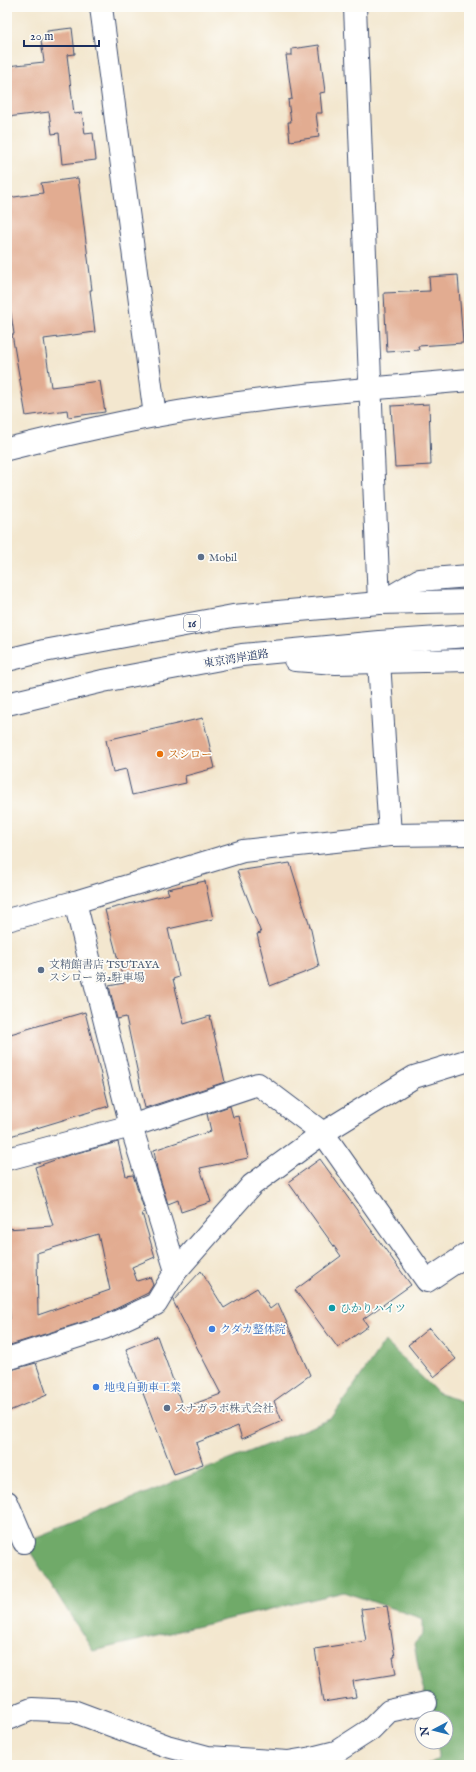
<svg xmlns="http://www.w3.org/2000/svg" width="476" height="1772" viewBox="0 0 476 1772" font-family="'IM FELL English','Noto Serif JP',serif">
  <rect width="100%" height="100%" fill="#fdfcf7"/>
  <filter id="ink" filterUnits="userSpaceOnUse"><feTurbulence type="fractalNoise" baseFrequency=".025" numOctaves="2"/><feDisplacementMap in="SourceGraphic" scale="8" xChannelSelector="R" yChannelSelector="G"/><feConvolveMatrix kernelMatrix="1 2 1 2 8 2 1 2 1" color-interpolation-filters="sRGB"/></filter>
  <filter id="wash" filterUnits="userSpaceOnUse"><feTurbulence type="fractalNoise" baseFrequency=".012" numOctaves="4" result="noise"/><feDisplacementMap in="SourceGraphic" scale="16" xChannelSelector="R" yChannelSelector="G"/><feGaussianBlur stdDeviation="0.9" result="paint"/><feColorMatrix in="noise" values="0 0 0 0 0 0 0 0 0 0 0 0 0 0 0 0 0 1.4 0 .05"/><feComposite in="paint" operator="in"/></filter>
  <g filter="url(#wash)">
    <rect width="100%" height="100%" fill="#f3e7cf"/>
    <path fill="#70aa69" stroke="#466c64" d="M 385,1341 L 438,1393 L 469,1404 L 469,1765 L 427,1765 L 438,1759 L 437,1742 L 446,1742 L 446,1718 L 432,1718 L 421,1681 L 414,1644 L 423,1634 L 423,1619 L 344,1592 L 93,1651 L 24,1542 L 331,1419 Z"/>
    <g id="blocks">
      <g fill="#e2ac91" fill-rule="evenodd">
        <path d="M 72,28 L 75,54 L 67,55 L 74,114 L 82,113 L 85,134 L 93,133 L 96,160 L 62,164 L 59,133 L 52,134 L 49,112 L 7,117 L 7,66 L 44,62 L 41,40 L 48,39 L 47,31 Z"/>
        <path d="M 319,45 L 325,92 L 320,93 L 322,113 L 316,113 L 319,137 L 290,141 L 288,122 L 291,122 L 288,100 L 292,99 L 286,55 L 292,55 L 292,49 Z"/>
        <path d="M 78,178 L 92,290 L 90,290 L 95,332 L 44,339 L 51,387 L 100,381 L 105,412 L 68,417 L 67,410 L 26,416 L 12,334 L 14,334 L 7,288 L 7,198 L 43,193 L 41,183 Z"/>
        <path d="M 458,275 L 463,343 L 418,346 L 419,350 L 387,352 L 384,293 L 430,291 L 429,277 Z"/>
        <path d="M 429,404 L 431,465 L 395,467 L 391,406 Z"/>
        <path d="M 203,718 L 215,768 L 185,776 L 186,783 L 132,795 L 126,769 L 113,772 L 106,740 Z"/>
        <path d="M 290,863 L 311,930 L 319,967 L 270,986 L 257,934 L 261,933 L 237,871 Z"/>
        <path d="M 205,881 L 213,919 L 168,929 L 179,977 L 173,979 L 184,1024 L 210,1016 L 225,1082 L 145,1108 L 126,1017 L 117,1019 L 109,986 L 124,983 L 105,910 L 169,894 L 167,889 Z"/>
        <path d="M 85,1012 L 109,1106 L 7,1137 L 7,1035 Z"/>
        <path d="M 230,1106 L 233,1117 L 239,1116 L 248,1158 L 200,1168 L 211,1202 L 181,1212 L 178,1200 L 168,1204 L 157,1169 L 154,1150 L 211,1131 L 207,1114 Z"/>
        <path d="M 118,1142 L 126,1176 L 133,1175 L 145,1212 L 142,1213 L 155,1257 L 132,1267 L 137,1281 L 150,1277 L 153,1285 L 148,1293 L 99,1317 L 7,1346 L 7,1319 L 10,1319 L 7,1263 L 7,1229 L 53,1226 L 35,1167 L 66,1156 ZM 98,1234 L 110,1290 L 38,1315 L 37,1253 Z"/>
        <path d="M 320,1159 L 411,1285 L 363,1319 L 368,1326 L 338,1348 L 295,1290 L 341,1256 L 288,1182 Z"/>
        <path d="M 201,1271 L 224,1308 L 257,1288 L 270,1309 L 278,1303 L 310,1375 L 274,1401 L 282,1421 L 242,1439 L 238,1426 L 196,1443 L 203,1464 L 174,1474 L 126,1349 L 157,1336 L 183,1408 L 221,1394 L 173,1301 Z"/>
        <path d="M 429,1328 L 456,1359 L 434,1377 L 408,1345 Z"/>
        <path d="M 36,1363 L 47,1395 L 7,1412 L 7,1371 Z"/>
        <path d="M 387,1606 L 395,1657 L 393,1657 L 396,1674 L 353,1681 L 356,1697 L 323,1702 L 315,1649 L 366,1641 L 361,1609 Z"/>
      </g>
    </g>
  </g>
  <g filter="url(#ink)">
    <use href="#blocks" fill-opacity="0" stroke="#3b4b6f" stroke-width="1"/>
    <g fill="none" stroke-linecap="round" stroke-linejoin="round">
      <g stroke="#3b4b6f" stroke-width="24">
        <g id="minor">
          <path d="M 101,7 L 155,416"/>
          <path d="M 355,7 L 379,603"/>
          <path d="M 7,449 C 56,437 106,425 155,416 C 259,397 364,389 469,380"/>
          <path d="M 379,661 L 390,835"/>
          <path d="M 75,902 L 131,1126 L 176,1271"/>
          <path d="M 7,920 L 75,902 L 243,851 L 390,835 L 469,834"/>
          <path d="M 7,1159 L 131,1126 L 258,1084 L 323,1133 L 427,1281 L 469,1253"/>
          <path d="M 7,1359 L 104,1328 L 156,1304 L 176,1271 L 252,1185 L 323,1133 L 414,1077 L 469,1060"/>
          <path d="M 7,1502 L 24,1542"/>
          <path d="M 7,1719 L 32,1709 L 73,1711 L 167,1746 L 208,1757 L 288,1762 L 312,1758 L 336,1752 L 370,1730 L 389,1711 L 426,1703"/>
        </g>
      </g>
      <g stroke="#3b4b6f" stroke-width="24">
        <g id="trunk">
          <path d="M 382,602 L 419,580 L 469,576"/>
          <path d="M 7,660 L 44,651 L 233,616 L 379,603 L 469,601"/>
          <path d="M 295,660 L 336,663 L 469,660"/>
          <path d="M 7,704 L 103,681 L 242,655 L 379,642 L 469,636"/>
        </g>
      </g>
      <use href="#minor" stroke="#fff" stroke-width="22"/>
      <use href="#trunk" stroke="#fff" stroke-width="22"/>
    </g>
  </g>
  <g fill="#5c6f8a" stroke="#fdfcf7" stroke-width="1.5">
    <circle cx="201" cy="557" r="4"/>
    <circle cx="41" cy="970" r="4"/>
    <circle cx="167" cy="1408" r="4"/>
  </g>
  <circle fill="#e8710a" stroke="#fdfcf7" stroke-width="1.5" cx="160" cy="754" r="4"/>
  <circle fill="#0f9aa8" stroke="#fdfcf7" stroke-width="1.5" cx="332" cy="1308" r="4"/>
  <g fill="#3f7fe0" stroke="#fdfcf7" stroke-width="1.5">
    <circle cx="212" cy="1329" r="4"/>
    <circle cx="96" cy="1387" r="4"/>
  </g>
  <g text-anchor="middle" stroke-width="3.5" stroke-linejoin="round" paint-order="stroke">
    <rect fill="#fdfcf7" stroke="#5f6c8c" stroke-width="1" x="184" y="615" width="16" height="16" rx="3"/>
    <g font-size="10" font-weight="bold" fill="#1b2f5e">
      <text x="192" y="627">16</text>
    </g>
    <g font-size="11" fill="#4e5e75" stroke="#fdfcf7" text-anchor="start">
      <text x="209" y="561">Mobil</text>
      <text x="49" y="968">文精館書店 TSUTAYA<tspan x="49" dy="13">スシロー 第2駐車場</tspan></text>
      <text x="175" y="1412">スナガラボ株式会社</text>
    </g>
    <g font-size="11" fill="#1b2f5e" stroke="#fdfcf7">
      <text transform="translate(236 658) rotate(-9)" y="4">東京湾岸道路</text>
    </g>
    <g font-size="11" fill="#c56008" stroke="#fdfcf7" text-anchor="start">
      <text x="168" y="758">スシロー</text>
    </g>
    <g font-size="11" fill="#0d838f" stroke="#fdfcf7" text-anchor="start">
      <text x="340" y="1312">ひかりハイツ</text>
    </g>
    <g font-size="11" fill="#366cbe" stroke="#fdfcf7" text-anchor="start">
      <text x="220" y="1333">クダカ整体院</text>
      <text x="104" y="1391">地曵自動車工業</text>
    </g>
  </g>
  <rect width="476" height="1772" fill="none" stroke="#fdfcf7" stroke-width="24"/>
  <g transform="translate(434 1730) rotate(263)"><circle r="19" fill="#fdfcf7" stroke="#a3aaba"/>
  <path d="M0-3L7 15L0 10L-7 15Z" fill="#1f6fb2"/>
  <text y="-6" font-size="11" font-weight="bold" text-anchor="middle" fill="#1b2f5e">N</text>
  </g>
  <path d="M24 40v6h75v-6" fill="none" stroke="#1b2f5e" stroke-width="2"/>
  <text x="30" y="40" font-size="12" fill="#1b2f5e" stroke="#fdfcf7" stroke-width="3" paint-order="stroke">20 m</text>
</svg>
